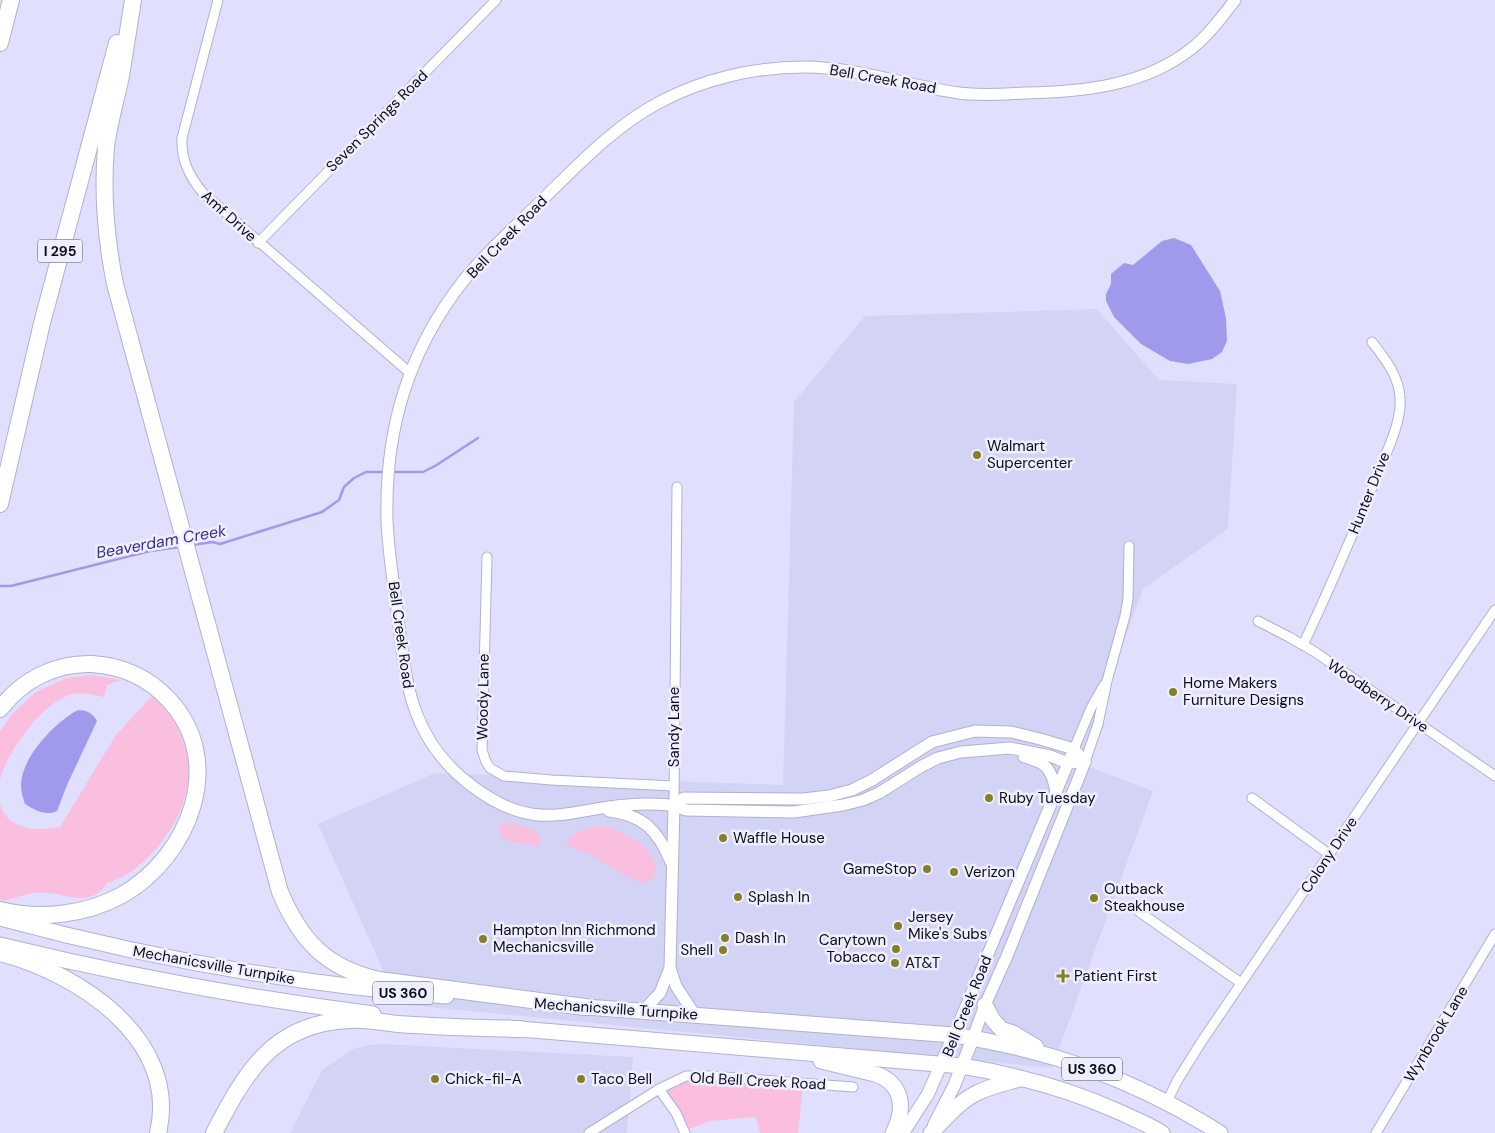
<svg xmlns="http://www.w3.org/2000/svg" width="1495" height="1133" viewBox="0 0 1495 1133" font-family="'DM Sans',sans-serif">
  <rect width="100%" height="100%" fill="#e0e0fe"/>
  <g fill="#d3d3f5">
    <path d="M 1097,309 L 1159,380 L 1237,384 L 1228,529 L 1143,589 L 1079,763 L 1153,791 L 1052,1068 L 398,1004 L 318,824 L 435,773 L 783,785 L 794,402 L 865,316 Z"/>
    <path d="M 382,1044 L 633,1057 L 627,1133 L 290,1133 L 322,1070 L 353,1049 L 369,1045 Z"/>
  </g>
  <g fill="#fabfde">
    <path d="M 92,675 L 121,680 L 107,685 L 104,697 C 94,695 83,692 73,694 C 44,700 6,753 0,780 L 0,731 L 13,713 L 36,692 L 66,678 Z"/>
    <path d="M 153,695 C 202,742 198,802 154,851 C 141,865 126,878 107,883 C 90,912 60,889 35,893 C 25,894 14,898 5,901 L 0,900 L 0,804 C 8,831 38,831 60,827 L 116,735 Z"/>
    <path d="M 505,822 C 518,826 538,826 541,841 L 537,846 L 515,843 L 501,837 L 498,830 L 499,825 Z"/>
    <path d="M 607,826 C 622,833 656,847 656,868 C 656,871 654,876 653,879 L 642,883 L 624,875 L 591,855 L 568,846 L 567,841 C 576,828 592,828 607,826 Z"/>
    <path d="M 686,1081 L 803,1088 L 798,1133 L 760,1133 L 756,1117 L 710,1121 L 689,1129 L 668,1093 L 670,1087 Z"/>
  </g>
  <g fill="#9f9aeb">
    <path d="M 1174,238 L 1191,245 L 1220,291 L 1226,318 L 1227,341 L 1222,352 L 1212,359 L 1188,364 L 1170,361 L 1141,344 L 1114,317 L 1106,301 L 1106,294 L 1111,284 L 1111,274 L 1124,263 L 1133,265 L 1162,241 Z"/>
    <path d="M 78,710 C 86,710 93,713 97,721 L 67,785 L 57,811 C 46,816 36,811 25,804 C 23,798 21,792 21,785 C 21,758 55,722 78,710 Z"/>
  </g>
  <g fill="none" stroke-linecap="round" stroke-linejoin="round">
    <g stroke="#9f9aeb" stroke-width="2.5">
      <path d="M 391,472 L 423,472 L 435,466 L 478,438"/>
      <path d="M 192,545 L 212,542 L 220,544 L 322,512 L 339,500 L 344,487 L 354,478 L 366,472 L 386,472"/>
      <path d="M 0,586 L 11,586 L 150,551 L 179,547"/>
    </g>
    <g stroke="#b0b0d3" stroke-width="11">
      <g id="minor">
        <path d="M 218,0 L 182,138 C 181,160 189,176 203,193 L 410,373"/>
        <path d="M 258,243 L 496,0"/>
        <path d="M 487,557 L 482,750 L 486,762 L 490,768 L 504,776 L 551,780 L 674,786"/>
        <path d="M 1258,621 L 1289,637 L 1315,652 L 1495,776"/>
        <path d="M 1303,645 C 1329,590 1353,534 1376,478 C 1385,455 1402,423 1400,398 C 1399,376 1385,359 1372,342"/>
        <path d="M 1074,749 L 1091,708 L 1104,685"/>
        <path d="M 1085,762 L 1098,724 L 1107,681 L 1125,616 L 1128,599 L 1129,546"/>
        <path d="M 1252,798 L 1330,855"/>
        <path d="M 674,804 L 677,487"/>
        <path d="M 1138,911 L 1241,983"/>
        <path d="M 659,1089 L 676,1113 L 685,1133"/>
        <path d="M 1167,1102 L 1177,1081 L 1202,1041 L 1495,610"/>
        <path d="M 589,1133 L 659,1089 L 686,1076 L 712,1076 L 853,1087"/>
        <path d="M 1376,1133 L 1495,934"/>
      </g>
    </g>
    <g stroke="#b0b0d3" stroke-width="13">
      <g id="tertiary">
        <path d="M 1024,757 C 1047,763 1051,768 1056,791"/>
        <path d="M 1085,762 L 1068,763 L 1050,756 L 1010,748 L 961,752 L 938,758 L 922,766 L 879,793 L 863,800 L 843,805 L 794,812 L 686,810 C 673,804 661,804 646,804 C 573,804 542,839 472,786 C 412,741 406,687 398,618 C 394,585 388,552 387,519 C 385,429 408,351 464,280 C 486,252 514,228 539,203 C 576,167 614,126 660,102 C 703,79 755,67 804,67 C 856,67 907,86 959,93 C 980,96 1003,94 1025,93 C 1082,92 1144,86 1191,49 C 1208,36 1221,18 1235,0"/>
        <path d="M 674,804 L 684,798 L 803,799 L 829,796 L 852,790 L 872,780 L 932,742 L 975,731 L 1011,732 L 1040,739 L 1074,749 L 1085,762"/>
        <path d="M 609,811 C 644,815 658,831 671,862"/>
        <path d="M 670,968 L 676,986 L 695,1015"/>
        <path d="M 643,1011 L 660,993 L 670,968 L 674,804"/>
        <path d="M 954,1035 L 1071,756"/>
        <path d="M 973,1038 L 985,1005 L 1007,956 L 1085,762"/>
      </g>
    </g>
    <g stroke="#b0b0d3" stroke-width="14">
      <g id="secondary">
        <path d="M 934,1125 L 954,1086 L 973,1038"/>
        <path d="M 903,1133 L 928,1094 L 954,1035"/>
      </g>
    </g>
    <g stroke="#b0b0d3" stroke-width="17">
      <g id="trunk">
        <path d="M 0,918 C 147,958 294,984 446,996"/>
        <path d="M 0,945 C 123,975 247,998 373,1014"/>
        <path d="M 985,1005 L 993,1020 L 1001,1029 L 1013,1033 L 1036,1047"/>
        <path d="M 573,1006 L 954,1035 C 1054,1051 1134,1079 1220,1133"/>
        <path d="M 507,1028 L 962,1066 C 1016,1075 1068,1089 1117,1111 C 1132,1118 1148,1124 1162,1133"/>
        <path d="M 821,1061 L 875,1074 C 903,1083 906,1109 893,1133"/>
        <path d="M 931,1133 C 946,1118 959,1101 979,1092 C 991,1086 1006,1083 1020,1079"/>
      </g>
    </g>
    <g stroke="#b0b0d3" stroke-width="18">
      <g id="motorway">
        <path d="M 133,0 C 129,25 125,51 121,76 C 116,100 109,123 106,147 C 102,194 106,239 115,284 L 280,892 C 301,941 326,968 379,980 L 585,1007"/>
        <path d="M 0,43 L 11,0"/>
        <path d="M 0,504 L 42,323 L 117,43"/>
        <path d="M 0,709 C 22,680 55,663 92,664 C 122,666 148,677 169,700 C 227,762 189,857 122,895 C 86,915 39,920 0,910"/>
        <path d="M 0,953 C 78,973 180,1039 158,1133"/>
        <path d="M 214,1133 C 245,1073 273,1023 349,1020 C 365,1019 382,1022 398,1024 C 439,1027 479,1028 520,1029"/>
      </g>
    </g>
    <use href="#minor" stroke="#fff" stroke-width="9"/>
    <use href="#tertiary" stroke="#fff" stroke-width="11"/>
    <use href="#secondary" stroke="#fff" stroke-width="12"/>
    <use href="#trunk" stroke="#fff" stroke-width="15"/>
    <use href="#motorway" stroke="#fff" stroke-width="16"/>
  </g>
  <g fill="#857f27" stroke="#eeeffe" stroke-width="2">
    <circle cx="977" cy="455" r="5"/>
    <circle cx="1173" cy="692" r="5"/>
    <circle cx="989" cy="798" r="5"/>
    <circle cx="723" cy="838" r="5"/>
    <circle cx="927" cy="869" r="5"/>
    <circle cx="954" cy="872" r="5"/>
    <circle cx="738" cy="897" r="5"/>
    <circle cx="1094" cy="898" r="5"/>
    <circle cx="898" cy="926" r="5"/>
    <circle cx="725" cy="938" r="5"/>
    <circle cx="483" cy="939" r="5"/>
    <circle cx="896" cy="949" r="5"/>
    <circle cx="723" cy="950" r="5"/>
    <circle cx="895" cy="963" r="5"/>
    <path d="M1060.5 968.5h5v5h5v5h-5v5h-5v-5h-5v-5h5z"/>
    <circle cx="435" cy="1079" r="5"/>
    <circle cx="581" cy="1079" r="5"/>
  </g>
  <g text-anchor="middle" stroke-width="5" stroke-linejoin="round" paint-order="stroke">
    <g fill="#eeeffe" stroke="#504f5c" stroke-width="1">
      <rect x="37.5" y="239.5" width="45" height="23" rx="4"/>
      <rect x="373" y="981.5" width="60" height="23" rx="4"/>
      <rect x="1062" y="1057.5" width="60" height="23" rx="4"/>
    </g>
    <g font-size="14" font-weight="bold" fill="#0c0b17">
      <text x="60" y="256">I 295</text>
      <text x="403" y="998">US 360</text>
      <text x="1092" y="1074">US 360</text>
    </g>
    <g font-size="15" fill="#0c0b17" stroke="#eeeffe">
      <text transform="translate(883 79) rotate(10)" y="5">Bell Creek Road</text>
      <text transform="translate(377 121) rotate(-45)" y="5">Seven Springs Road</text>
      <text transform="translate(229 216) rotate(42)" y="5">Amf Drive</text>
      <text transform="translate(507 237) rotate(-46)" y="5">Bell Creek Road</text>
      <text transform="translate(1369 493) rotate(-68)" y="5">Hunter Drive</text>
      <text transform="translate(401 635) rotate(82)" y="5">Bell Creek Road</text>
      <text transform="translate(1378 696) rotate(34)" y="5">Woodberry Drive</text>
      <text transform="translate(483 697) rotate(-89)" y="5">Woody Lane</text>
      <text transform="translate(674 727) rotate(-90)" y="5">Sandy Lane</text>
      <text transform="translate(1329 855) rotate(-56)" y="5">Colony Drive</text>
      <text transform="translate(214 965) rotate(10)" y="5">Mechanicsville Turnpike</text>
      <text transform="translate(967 1006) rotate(-68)" y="5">Bell Creek Road</text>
      <text transform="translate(616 1009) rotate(4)" y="5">Mechanicsville Turnpike</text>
      <text transform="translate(1436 1034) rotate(-59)" y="5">Wynbrook Lane</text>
      <text transform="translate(758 1081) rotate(3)" y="5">Old Bell Creek Road</text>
    </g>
    <g font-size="15" fill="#0c0b17" stroke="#eeeffe" text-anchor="start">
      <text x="987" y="451">Walmart<tspan x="987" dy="17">Supercenter</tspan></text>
      <text x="1183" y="688">Home Makers<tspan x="1183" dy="17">Furniture Designs</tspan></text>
      <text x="999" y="803">Ruby Tuesday</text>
      <text x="733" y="843">Waffle House</text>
      <text x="917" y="874" text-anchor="end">GameStop</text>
      <text x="964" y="877">Verizon</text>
      <text x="1104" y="894">Outback<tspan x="1104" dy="17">Steakhouse</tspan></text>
      <text x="748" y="902">Splash In</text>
      <text x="908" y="922">Jersey<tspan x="908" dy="17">Mike's Subs</tspan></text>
      <text x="493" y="935">Hampton Inn Richmond<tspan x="493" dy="17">Mechanicsville</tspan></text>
      <text x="735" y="943">Dash In</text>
      <text x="886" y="945" text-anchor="end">Carytown<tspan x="886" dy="17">Tobacco</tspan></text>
      <text x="713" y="955" text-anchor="end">Shell</text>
      <text x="905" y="968">AT&amp;T</text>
      <text x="1074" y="981">Patient First</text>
      <text x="445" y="1084">Chick-fil-A</text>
      <text x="591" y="1084">Taco Bell</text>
    </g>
    <g font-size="16" font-style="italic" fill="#402e8b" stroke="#eeeffe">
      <text transform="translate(161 541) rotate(-10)" y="6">Beaverdam Creek</text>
    </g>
  </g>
</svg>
